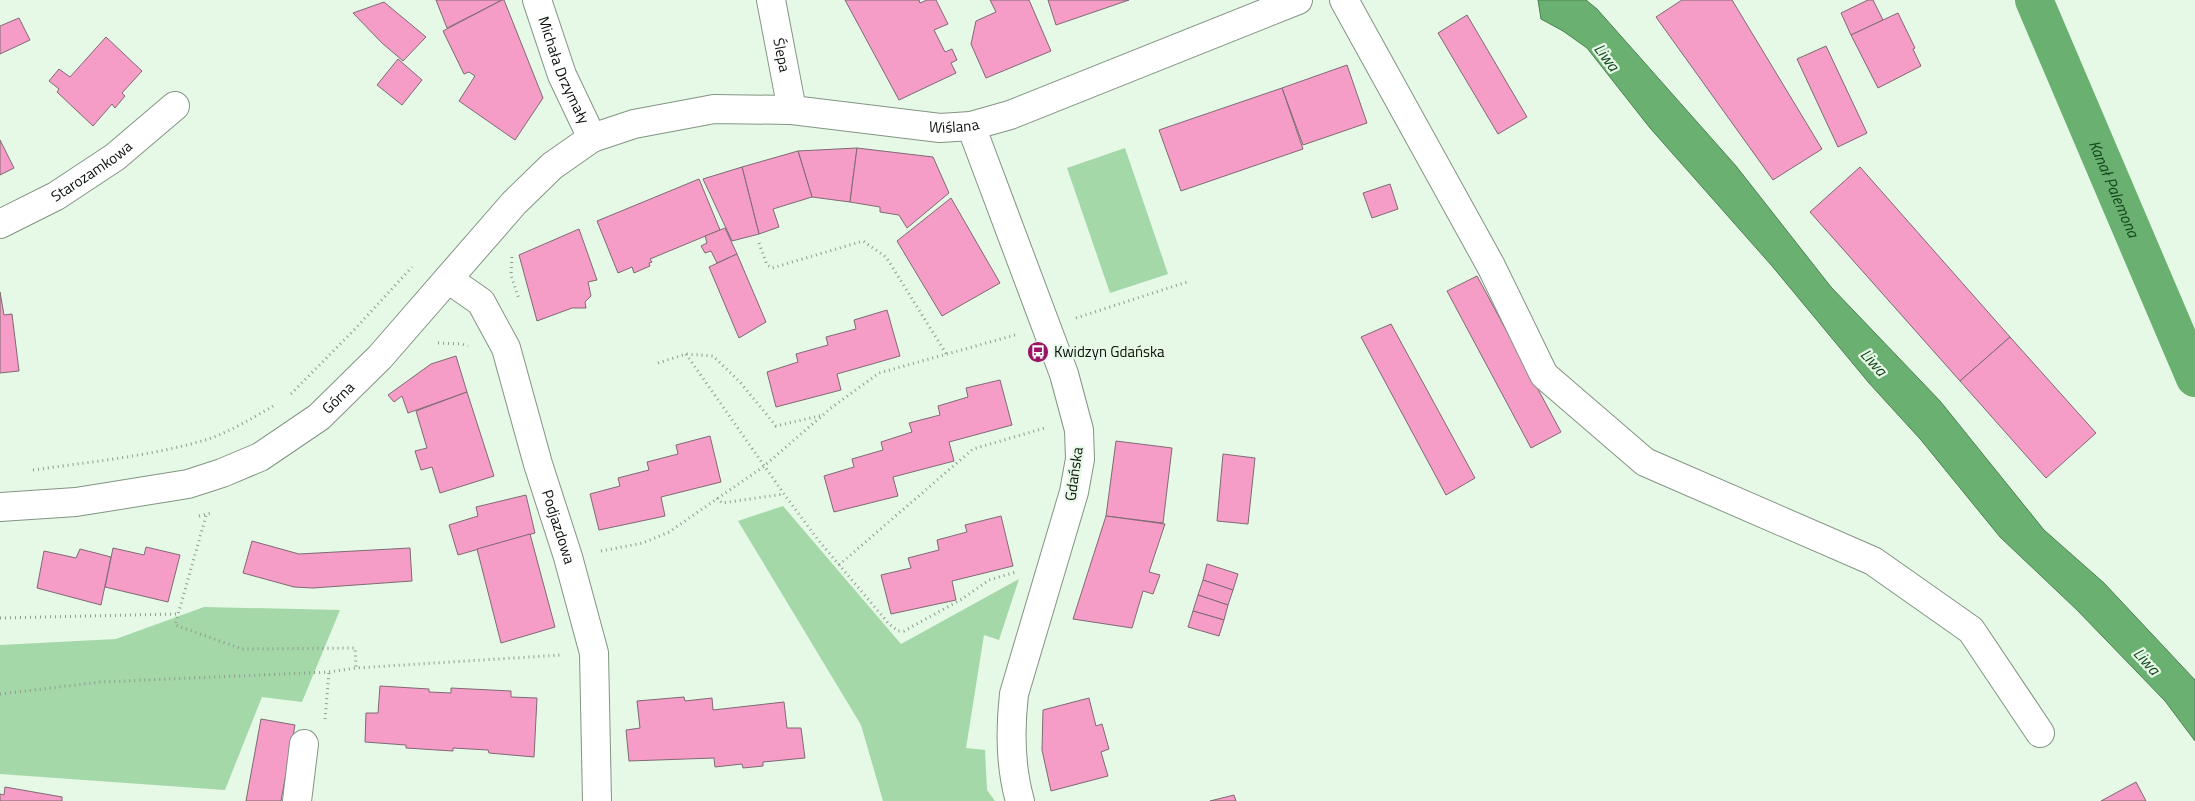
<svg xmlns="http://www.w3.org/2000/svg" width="2195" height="801" viewBox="0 0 2195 801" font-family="'Titillium Web',sans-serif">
  <rect width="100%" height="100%" fill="#e6f8e6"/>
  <g fill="#a4d8a8">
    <path d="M 1125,148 L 1168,274 L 1110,293 L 1067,168 Z"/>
    <path d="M 783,506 L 901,644 L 1019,579 L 999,640 L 984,635 L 966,748 L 985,750 L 987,790 L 995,801 L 883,801 L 861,725 L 738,521 Z"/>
    <path d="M 204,607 L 340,610 L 302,702 L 262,697 L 225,790 L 0,774 L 0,645 L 116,639 Z"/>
  </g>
  <path fill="#6ab171" stroke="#4d8152" d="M 1538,0 L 1586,0 L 1597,9 L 1736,166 L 1831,287 L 1940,401 L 2044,530 L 2104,583 L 2195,680 L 2195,741 L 2165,701 L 2077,610 L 2000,537 L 1921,440 L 1869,383 L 1772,266 L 1650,128 L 1587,48 L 1563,31 L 1541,19 Z"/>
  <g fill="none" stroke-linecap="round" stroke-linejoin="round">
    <path stroke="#6ab171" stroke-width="38" id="s1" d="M 2034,0 L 2195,378"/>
  </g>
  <g fill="#f59dc7" stroke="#7f6a73">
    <path d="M 436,0 L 502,0 L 447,28 Z"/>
    <path d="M 502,0 L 504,0 L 543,98 L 515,140 L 459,101 L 475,76 L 469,72 L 464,74 L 443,31 Z"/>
    <path d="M 845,0 L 919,0 L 920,3 L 927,0 L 936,0 L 948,24 L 934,30 L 945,52 L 952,49 L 957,60 L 951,63 L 956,73 L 899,100 Z"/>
    <path d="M 990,0 L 1029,0 L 1051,51 L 986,78 L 971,44 L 976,21 L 996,12 Z"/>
    <path d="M 1048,0 L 1129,0 L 1056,25 Z"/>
    <path d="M 1682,0 L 1732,0 L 1822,149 L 1773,180 L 1656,17 Z"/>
    <path d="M 1868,0 L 1873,0 L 1883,20 L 1851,35 L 1841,13 Z"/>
    <path d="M 384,2 L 426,37 L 403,61 L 382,43 L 353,13 Z"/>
    <path d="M 1898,13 L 1915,48 L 1913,49 L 1921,66 L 1878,88 L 1851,35 Z"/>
    <path d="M 1467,15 L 1527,117 L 1498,134 L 1438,33 Z"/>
    <path d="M 19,18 L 30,40 L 0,54 L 0,26 Z"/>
    <path d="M 106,37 L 142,71 L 122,93 L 125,96 L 115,108 L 112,104 L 93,126 L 57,92 L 59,89 L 49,81 L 59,69 L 70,77 Z"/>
    <path d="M 1826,46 L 1867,133 L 1838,147 L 1797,59 Z"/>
    <path d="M 398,59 L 422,80 L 402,105 L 377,85 Z"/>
    <path d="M 1347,65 L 1367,123 L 1303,145 L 1282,88 Z"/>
    <path d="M 1282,88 L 1303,149 L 1181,191 L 1159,130 Z"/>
    <path d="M 0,140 L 14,168 L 0,175 Z"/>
    <path d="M 857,148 L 850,202 L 812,197 L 798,151 Z"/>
    <path d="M 857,148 L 933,157 L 949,193 L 907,228 L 899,215 L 880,212 L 880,207 L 850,202 Z"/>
    <path d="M 798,151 L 812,197 L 773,209 L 779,227 L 759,234 L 742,167 Z"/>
    <path d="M 742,167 L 759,234 L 732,241 L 703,179 Z"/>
    <path d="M 1860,167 L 2010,337 L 1960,381 L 1810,212 Z"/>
    <path d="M 699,179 L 720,230 L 650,259 L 652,262 L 649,263 L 650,266 L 634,273 L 632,267 L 618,273 L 597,221 Z"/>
    <path d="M 1390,184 L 1398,209 L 1372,218 L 1363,193 Z"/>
    <path d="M 951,198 L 1000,283 L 942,316 L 897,241 Z"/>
    <path d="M 725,228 L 737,254 L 717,263 L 711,251 L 705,253 L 701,246 L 707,243 L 705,236 Z"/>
    <path d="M 579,229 L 597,280 L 588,282 L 591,296 L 585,302 L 586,308 L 572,308 L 537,321 L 519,255 Z"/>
    <path d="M 737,254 L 766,322 L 739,338 L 709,267 Z"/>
    <path d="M 1477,276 L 1561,432 L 1531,448 L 1447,291 Z"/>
    <path d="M 0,292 L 4,315 L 12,314 L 19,371 L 0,373 Z"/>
    <path d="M 887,310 L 900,356 L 837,374 L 841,390 L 776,407 L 767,372 L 798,362 L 796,354 L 828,345 L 826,337 L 856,329 L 854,320 Z"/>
    <path d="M 1391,324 L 1475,478 L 1446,495 L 1361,337 Z"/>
    <path d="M 2010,337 L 2096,433 L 2046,478 L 1960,381 Z"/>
    <path d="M 456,356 L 467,392 L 408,413 L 402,396 L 394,402 L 388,395 L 431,364 Z"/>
    <path d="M 1000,380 L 1012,425 L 949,442 L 954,461 L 893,477 L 898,496 L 834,512 L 824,476 L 854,467 L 852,459 L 883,450 L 881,442 L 912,432 L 909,423 L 940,415 L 938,406 L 968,397 L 966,388 Z"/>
    <path d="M 467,392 L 494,476 L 440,493 L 432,467 L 421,470 L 415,451 L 427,448 L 416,411 Z"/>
    <path d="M 710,436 L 721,482 L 661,497 L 665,516 L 599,530 L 590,494 L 620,486 L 618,478 L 649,470 L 647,462 L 678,454 L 676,445 Z"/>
    <path d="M 1116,441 L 1172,448 L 1163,523 L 1106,516 Z"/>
    <path d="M 1223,454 L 1255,458 L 1248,524 L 1217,521 Z"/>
    <path d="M 526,495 L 535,533 L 458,555 L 449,525 L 478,516 L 476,507 Z"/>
    <path d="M 1001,516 L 1013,566 L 952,581 L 956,600 L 891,614 L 881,575 L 911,568 L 908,558 L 939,550 L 937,540 L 967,532 L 965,525 Z"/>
    <path d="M 1106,516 L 1165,524 L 1149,572 L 1160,575 L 1153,594 L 1143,591 L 1132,628 L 1073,619 Z"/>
    <path d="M 530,534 L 555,627 L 501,643 L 477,549 Z"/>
    <path d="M 252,541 L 299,554 L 410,548 L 412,581 L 313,588 L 294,587 L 243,573 Z"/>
    <path d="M 146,547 L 180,555 L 168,602 L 105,587 L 113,548 L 144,555 Z"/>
    <path d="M 80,549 L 111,557 L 101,605 L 37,588 L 44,551 L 76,558 Z"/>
    <path d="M 1207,564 L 1238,574 L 1233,590 L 1203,580 Z"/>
    <path d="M 1203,580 L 1233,590 L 1228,605 L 1198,595 Z"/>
    <path d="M 1198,595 L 1228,605 L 1224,620 L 1193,611 Z"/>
    <path d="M 1193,611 L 1224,620 L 1219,636 L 1188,627 Z"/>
    <path d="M 380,686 L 429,689 L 429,692 L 451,693 L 451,688 L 511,691 L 511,697 L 537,698 L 534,757 L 489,753 L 488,750 L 453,748 L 453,751 L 406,748 L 406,745 L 365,742 L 366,713 L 378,713 Z"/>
    <path d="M 684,697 L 685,701 L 712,698 L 713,710 L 784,702 L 787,728 L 801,728 L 805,758 L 763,762 L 763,766 L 743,768 L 742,764 L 715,767 L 714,758 L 629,761 L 626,730 L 640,728 L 637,701 Z"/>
    <path d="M 1089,698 L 1096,726 L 1102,724 L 1109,749 L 1101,752 L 1108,776 L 1051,791 L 1042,750 L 1043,710 Z"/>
    <path d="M 261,719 L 295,725 L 281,801 L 246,801 Z"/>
    <path d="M 2136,782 L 2146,801 L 2101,801 Z"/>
    <path d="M 5,787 L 62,797 L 62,801 L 0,801 L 0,794 L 4,795 Z"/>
    <path d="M 1234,795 L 1236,801 L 1210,801 Z"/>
  </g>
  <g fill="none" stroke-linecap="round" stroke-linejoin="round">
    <g stroke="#839484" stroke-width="30">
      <g id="minor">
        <path id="s2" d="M 537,0 L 562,75 L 592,138"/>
        <path id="s3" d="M 771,0 L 792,110"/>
        <path d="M 1344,0 L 1491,266 L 1544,375 L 1645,462 L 1873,561 L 1971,630 L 2040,733"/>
        <path d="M 971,126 L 1064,374 L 1079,430 L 1080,459 L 1074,492 L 1014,694 C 1010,729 1010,766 1020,801"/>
        <path id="s4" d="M 0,224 L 56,196 L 115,157 L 175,106"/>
        <path id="s5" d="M 448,279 L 481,302 L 506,348 L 538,464 L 568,557 L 594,653 L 597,801"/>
        <path id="s6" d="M 0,507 L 76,502 L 188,484 L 222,473 L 260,457 L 319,417 L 380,357 L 514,203 L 552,166 L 592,138 L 634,124 L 714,109 L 792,110 L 940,128 L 971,126 L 1010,115 L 1298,0"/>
        <path d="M 297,801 L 304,744"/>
      </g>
    </g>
    <g stroke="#8e9c8e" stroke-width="3" stroke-dasharray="1 4" stroke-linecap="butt">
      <path d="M 759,243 L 767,265 L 772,268 L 863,241 L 886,257 L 947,355"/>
      <path d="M 512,257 L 511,275 L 519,299"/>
      <path d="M 1076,318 L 1187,282"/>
      <path d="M 438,343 L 462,344 L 468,346"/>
      <path d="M 686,354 L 784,494 L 819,541 L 889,624 L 898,631 L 904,631 L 962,599 L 989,580 L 1016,572"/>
      <path d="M 658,363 L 686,354 L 713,356 L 740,382 L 776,426 L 823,415"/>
      <path d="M 291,394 L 355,329 L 412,267"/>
      <path d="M 33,470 C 88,462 144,457 198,442 C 223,436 251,419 273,406"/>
      <path d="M 717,498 L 722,503 L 784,494"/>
      <path d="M 199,516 L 212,513"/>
      <path d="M 206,516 L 175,625 L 242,649 L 355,648 L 356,668"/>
      <path d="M 601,551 L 643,543 L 669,532 L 763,467 L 831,408 L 879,373 L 1015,335"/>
      <path d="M 839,565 L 973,449 L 1045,428"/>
      <path d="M 0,618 L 177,614"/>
      <path d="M 0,694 L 101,682 L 329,672 L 356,668 L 561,655"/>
      <path d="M 325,719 L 329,672"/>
    </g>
    <use href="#minor" stroke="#fff" stroke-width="28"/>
  </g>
  <defs>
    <g id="bus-disc" transform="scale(1.125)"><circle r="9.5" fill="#9b1567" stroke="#e6f8e6"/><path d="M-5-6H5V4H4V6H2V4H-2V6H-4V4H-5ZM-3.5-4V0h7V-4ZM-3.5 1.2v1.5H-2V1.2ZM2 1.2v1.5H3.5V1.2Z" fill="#fff"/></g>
  </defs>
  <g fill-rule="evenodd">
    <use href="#bus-disc" x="1038" y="352"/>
  </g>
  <g text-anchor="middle" stroke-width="4.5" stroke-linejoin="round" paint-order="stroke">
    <g font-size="15" fill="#0a100a" stroke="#e6f8e6">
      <text dy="5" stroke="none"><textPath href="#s3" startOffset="56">Ślepa</textPath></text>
      <text dy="5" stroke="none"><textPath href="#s2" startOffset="75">Michała Drzymały</textPath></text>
      <text dy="5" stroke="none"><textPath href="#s6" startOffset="1096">Wiślana</textPath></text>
      <text dy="5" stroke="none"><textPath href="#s4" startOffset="106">Starozamkowa</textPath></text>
      <text dy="5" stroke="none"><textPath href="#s6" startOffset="365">Górna</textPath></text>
      <text transform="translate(1074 474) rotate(-82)" y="5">Gdańska</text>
      <text dy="5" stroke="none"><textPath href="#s5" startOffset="279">Podjazdowa</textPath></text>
    </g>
    <g font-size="15" fill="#0a100a" stroke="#e6f8e6" text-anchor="start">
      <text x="1054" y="357">Kwidzyn Gdańska</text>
    </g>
    <g font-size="16" font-style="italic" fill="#13461c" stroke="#e6f8e6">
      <text transform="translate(1607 57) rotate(53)" y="6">Liwa</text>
      <text dy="6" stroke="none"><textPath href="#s1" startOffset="205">Kanał Palemona</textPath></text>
      <text transform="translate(1874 362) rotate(48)" y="6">Liwa</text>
      <text transform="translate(2147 661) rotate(48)" y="6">Liwa</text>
    </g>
  </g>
</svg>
